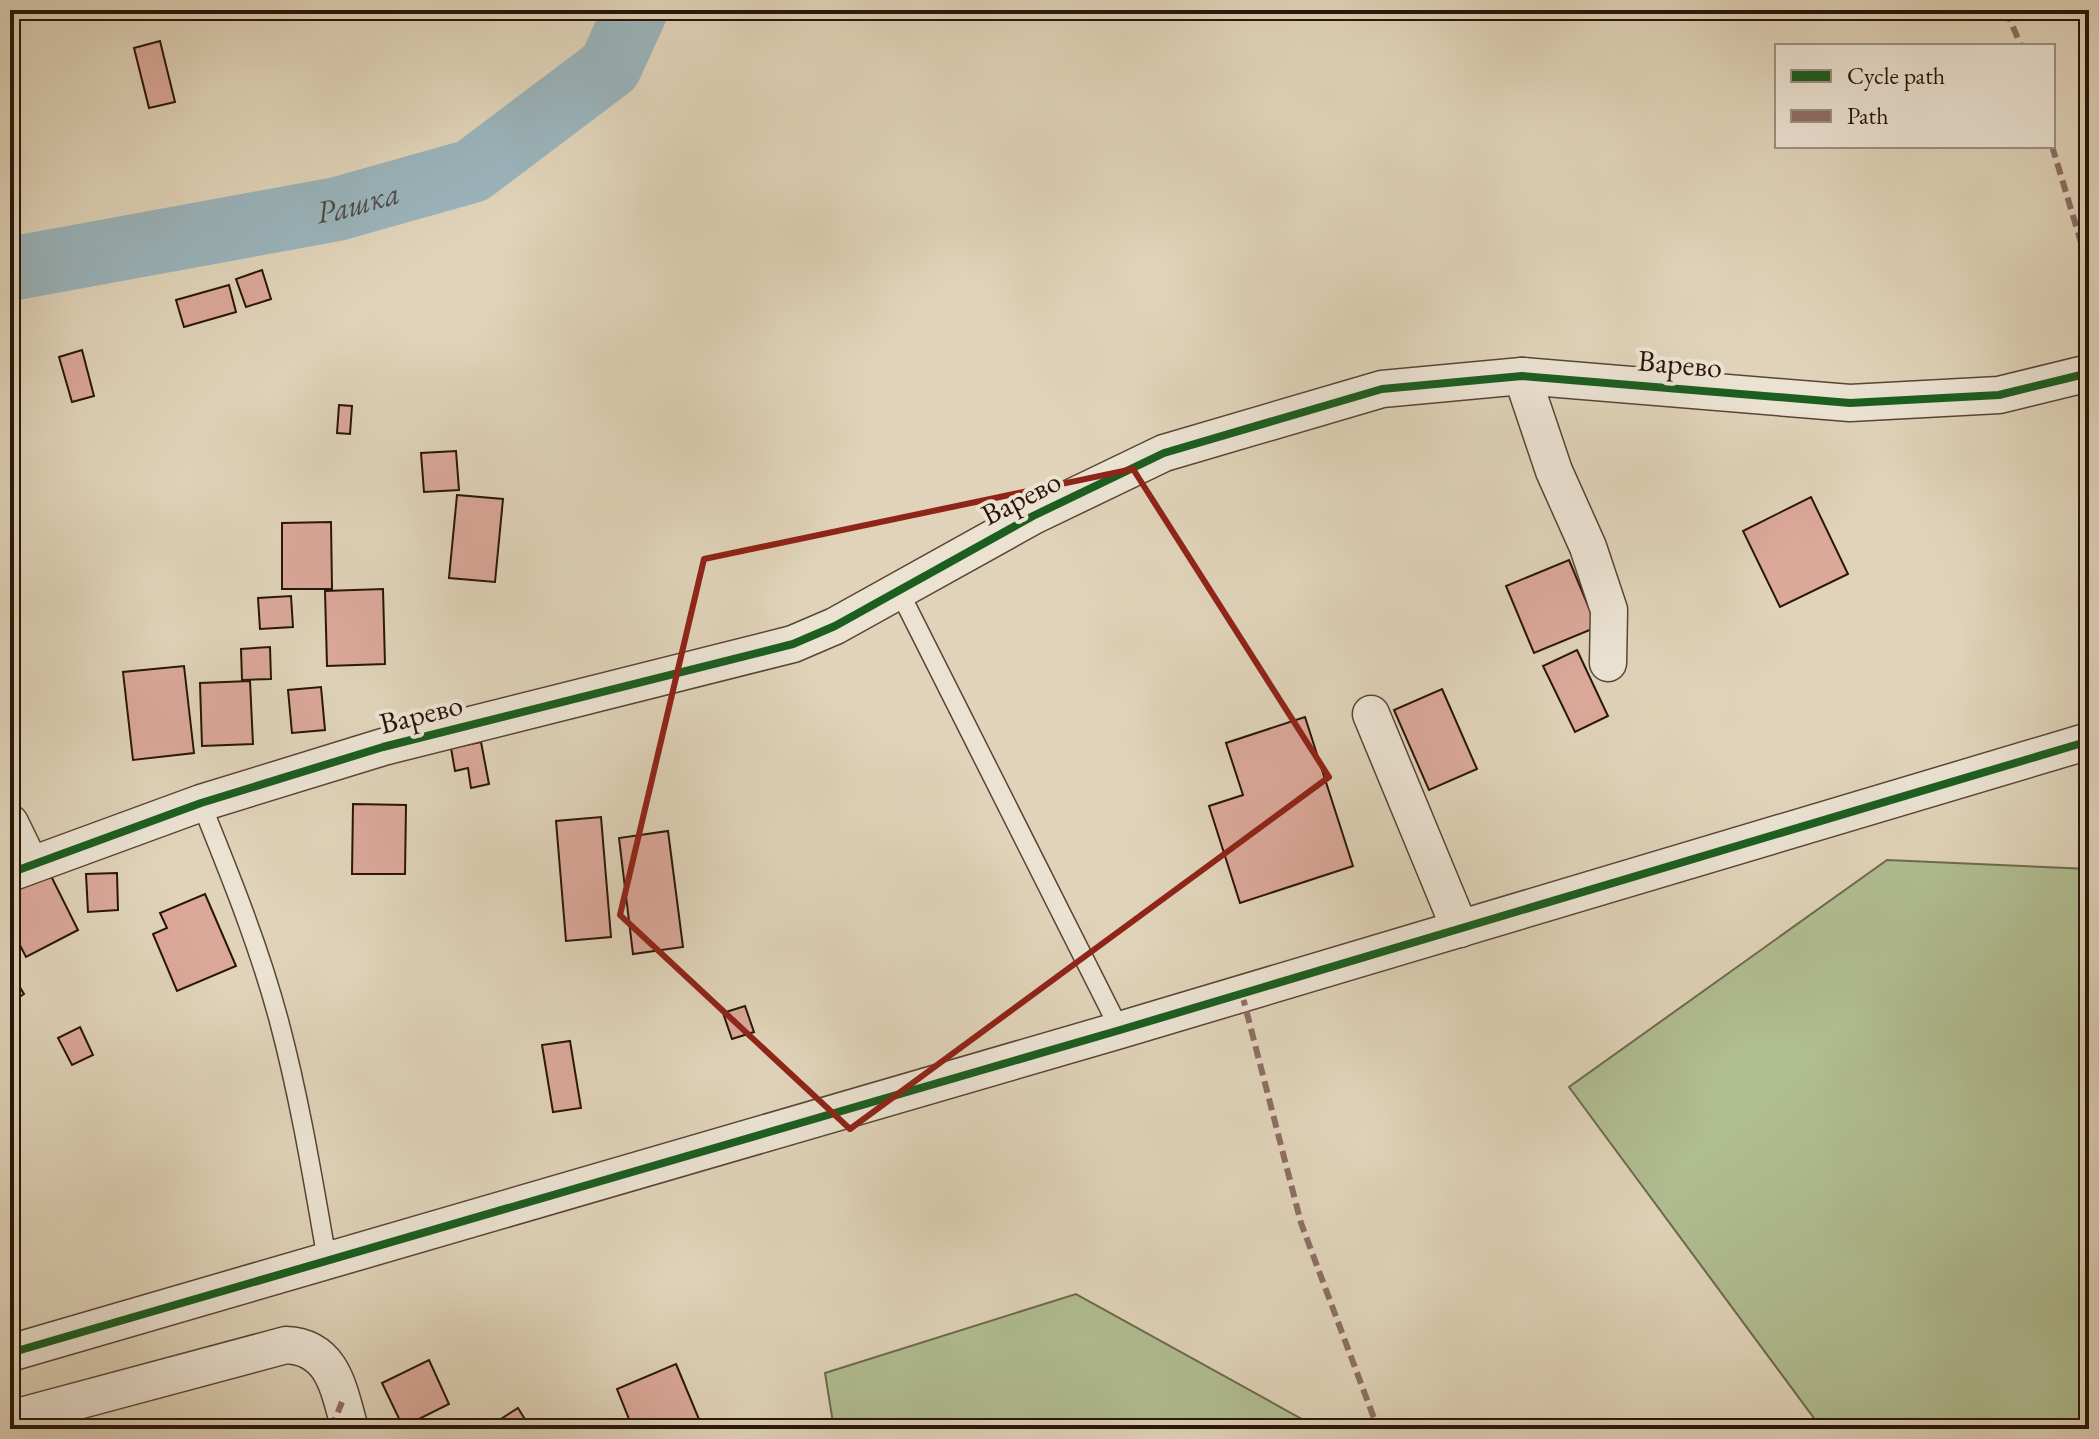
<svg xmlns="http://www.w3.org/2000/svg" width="2099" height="1439" viewBox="0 0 2099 1439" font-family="'EB Garamond',serif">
  <rect width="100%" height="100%" fill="#e0d3b9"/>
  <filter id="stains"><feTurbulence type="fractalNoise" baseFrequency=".0025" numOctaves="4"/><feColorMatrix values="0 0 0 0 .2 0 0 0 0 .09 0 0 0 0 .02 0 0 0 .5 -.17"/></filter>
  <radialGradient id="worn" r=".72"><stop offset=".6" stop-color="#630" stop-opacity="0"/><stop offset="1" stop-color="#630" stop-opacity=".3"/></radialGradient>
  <g fill="#b0bd91" stroke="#6c6a4d" stroke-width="2">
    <path d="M 1887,860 L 2089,869 L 2089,1429 L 1822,1429 L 1569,1087 Z"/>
    <path d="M 1076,1294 L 1320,1429 L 834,1429 L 825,1373 Z"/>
  </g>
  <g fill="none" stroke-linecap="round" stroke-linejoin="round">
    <path stroke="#9ab4bb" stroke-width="64" id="s1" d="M 10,269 L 337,209 L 472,171 L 610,67 L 636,10"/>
  </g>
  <g fill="#dba89a" stroke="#291609" stroke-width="2">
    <path d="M 160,41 L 175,102 L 149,108 L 134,48 Z"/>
    <path d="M 262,270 L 271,299 L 246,307 L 236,279 Z"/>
    <path d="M 229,285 L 236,312 L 184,327 L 176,300 Z"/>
    <path d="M 82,350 L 94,396 L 72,402 L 59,357 Z"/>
    <path d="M 339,405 L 352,406 L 350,434 L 337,433 Z"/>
    <path d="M 456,451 L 459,490 L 424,492 L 421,453 Z"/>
    <path d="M 457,495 L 503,499 L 495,582 L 449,578 Z"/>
    <path d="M 1811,497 L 1848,574 L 1780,607 L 1743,531 Z"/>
    <path d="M 331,522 L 332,589 L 282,589 L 282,523 Z"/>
    <path d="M 1569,560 L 1597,627 L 1534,653 L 1506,586 Z"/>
    <path d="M 383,589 L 385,664 L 327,666 L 325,591 Z"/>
    <path d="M 291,596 L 293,627 L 260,629 L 258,598 Z"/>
    <path d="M 270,647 L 271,679 L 242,680 L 241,649 Z"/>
    <path d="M 1577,650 L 1608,716 L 1575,732 L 1543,666 Z"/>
    <path d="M 184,666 L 194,753 L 133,760 L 123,672 Z"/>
    <path d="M 250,681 L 253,744 L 202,746 L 200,683 Z"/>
    <path d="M 321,687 L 325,730 L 292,733 L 288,690 Z"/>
    <path d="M 1442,689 L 1477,769 L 1429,790 L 1394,710 Z"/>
    <path d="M 1305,717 L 1353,866 L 1240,903 L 1209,806 L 1243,795 L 1226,743 Z"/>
    <path d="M 481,742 L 489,784 L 471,788 L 468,768 L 455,771 L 451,748 Z"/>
    <path d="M 353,804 L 406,805 L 405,874 L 352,874 Z"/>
    <path d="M 601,817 L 611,937 L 566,941 L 556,821 Z"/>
    <path d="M 668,831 L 683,947 L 633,954 L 619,838 Z"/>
    <path d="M 45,864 L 78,930 L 26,957 L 10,926 L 10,882 Z"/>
    <path d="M 117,873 L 118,910 L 88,912 L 86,874 Z"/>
    <path d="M 205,894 L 236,966 L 177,991 L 153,934 L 167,928 L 160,913 Z"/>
    <path d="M 10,971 L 24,994 L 10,1003 Z"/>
    <path d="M 745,1006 L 754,1032 L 732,1039 L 723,1013 Z"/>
    <path d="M 80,1027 L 93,1055 L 72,1065 L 58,1038 Z"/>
    <path d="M 570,1041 L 581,1108 L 553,1112 L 542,1045 Z"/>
    <path d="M 429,1360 L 449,1404 L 403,1427 L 382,1383 Z"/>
    <path d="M 676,1364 L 701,1424 L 690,1429 L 633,1429 L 617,1389 Z"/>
    <path d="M 518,1408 L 531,1429 L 485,1429 Z"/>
  </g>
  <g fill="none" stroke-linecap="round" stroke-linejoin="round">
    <g stroke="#574535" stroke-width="21">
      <g id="service">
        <path d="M 899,591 L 1120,1030"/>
        <path d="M 201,803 C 230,875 259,946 279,1021 C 300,1100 313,1180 327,1260"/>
      </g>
    </g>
    <g stroke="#574535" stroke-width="39">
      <g id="minor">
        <path d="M 1522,376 L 1554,471 L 1588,547 L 1609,610 L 1608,663"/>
        <path d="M 1371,714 L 1460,929"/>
        <path d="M 10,823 L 30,864"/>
        <path d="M 10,873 L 201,803 L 383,747 L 793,644 L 835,626 L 1033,516 L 1164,453 L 1382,389 L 1522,376 L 1850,403 L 1999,395 L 2089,373"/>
        <path d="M 10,1353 L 1120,1030 L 2089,741"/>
        <path d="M 10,1419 L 286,1345 C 334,1347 339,1391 350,1429"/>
      </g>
    </g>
    <use href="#service" stroke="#ebe2d2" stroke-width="18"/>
    <use href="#minor" stroke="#ebe2d2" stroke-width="36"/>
    <g stroke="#8d6e63" stroke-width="6" stroke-dasharray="12 6" stroke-linecap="butt">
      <path d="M 2006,10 L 2021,46"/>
      <path d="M 2052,146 L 2089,269"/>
      <path d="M 1242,994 L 1301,1223 L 1378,1429"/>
      <path d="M 331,1429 L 342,1402"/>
    </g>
    <g stroke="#ebe2d2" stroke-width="13">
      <g id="cycleway">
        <path d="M 10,873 L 201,803 L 383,747 L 793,644 L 835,626 L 1033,516 L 1164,453 L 1382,389 L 1522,376 L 1850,403 L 1999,395 L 2089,373"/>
        <path d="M 10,1353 L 1120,1030 L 2089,741"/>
      </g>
    </g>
    <use href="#cycleway" stroke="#1b5e20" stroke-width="8"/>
  </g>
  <path fill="none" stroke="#8f2418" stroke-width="6" stroke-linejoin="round" d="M 1133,469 L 1329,777 L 850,1129 L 620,915 L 704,559 Z"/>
  <g text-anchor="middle" stroke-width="8" stroke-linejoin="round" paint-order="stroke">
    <g font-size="30" fill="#291609" stroke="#ebe2d2">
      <text transform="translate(1680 364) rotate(5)" y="10">Варево</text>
      <text transform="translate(1021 498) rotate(-27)" y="10">Варево</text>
      <text transform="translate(421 714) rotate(-14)" y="10">Варево</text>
    </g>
    <g font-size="32" font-style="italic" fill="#514d47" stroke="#ebe2d2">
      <text dy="11" stroke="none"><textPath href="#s1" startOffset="354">Рашка</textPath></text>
    </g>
  </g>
  <rect width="2099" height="1439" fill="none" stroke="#e0d3b9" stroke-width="40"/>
  <rect x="12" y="12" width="2075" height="1415" fill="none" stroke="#291609" stroke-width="4"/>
  <rect x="20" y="20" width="2059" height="1399" fill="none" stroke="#291609" stroke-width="2"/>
  <rect x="1775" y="44" width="280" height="104" fill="#ebe2d2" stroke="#9d9082" stroke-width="2"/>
  <rect x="1791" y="70" width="40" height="12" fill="#1b5e20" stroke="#9d9082" stroke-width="2"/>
  <text x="1847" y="84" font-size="24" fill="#291609">Cycle path</text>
  <rect x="1791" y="110" width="40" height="12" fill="#8d6e63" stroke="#9d9082" stroke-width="2"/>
  <text x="1847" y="124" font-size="24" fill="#291609">Path</text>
  <rect width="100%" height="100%" filter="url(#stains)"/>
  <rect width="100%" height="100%" fill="url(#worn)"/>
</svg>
